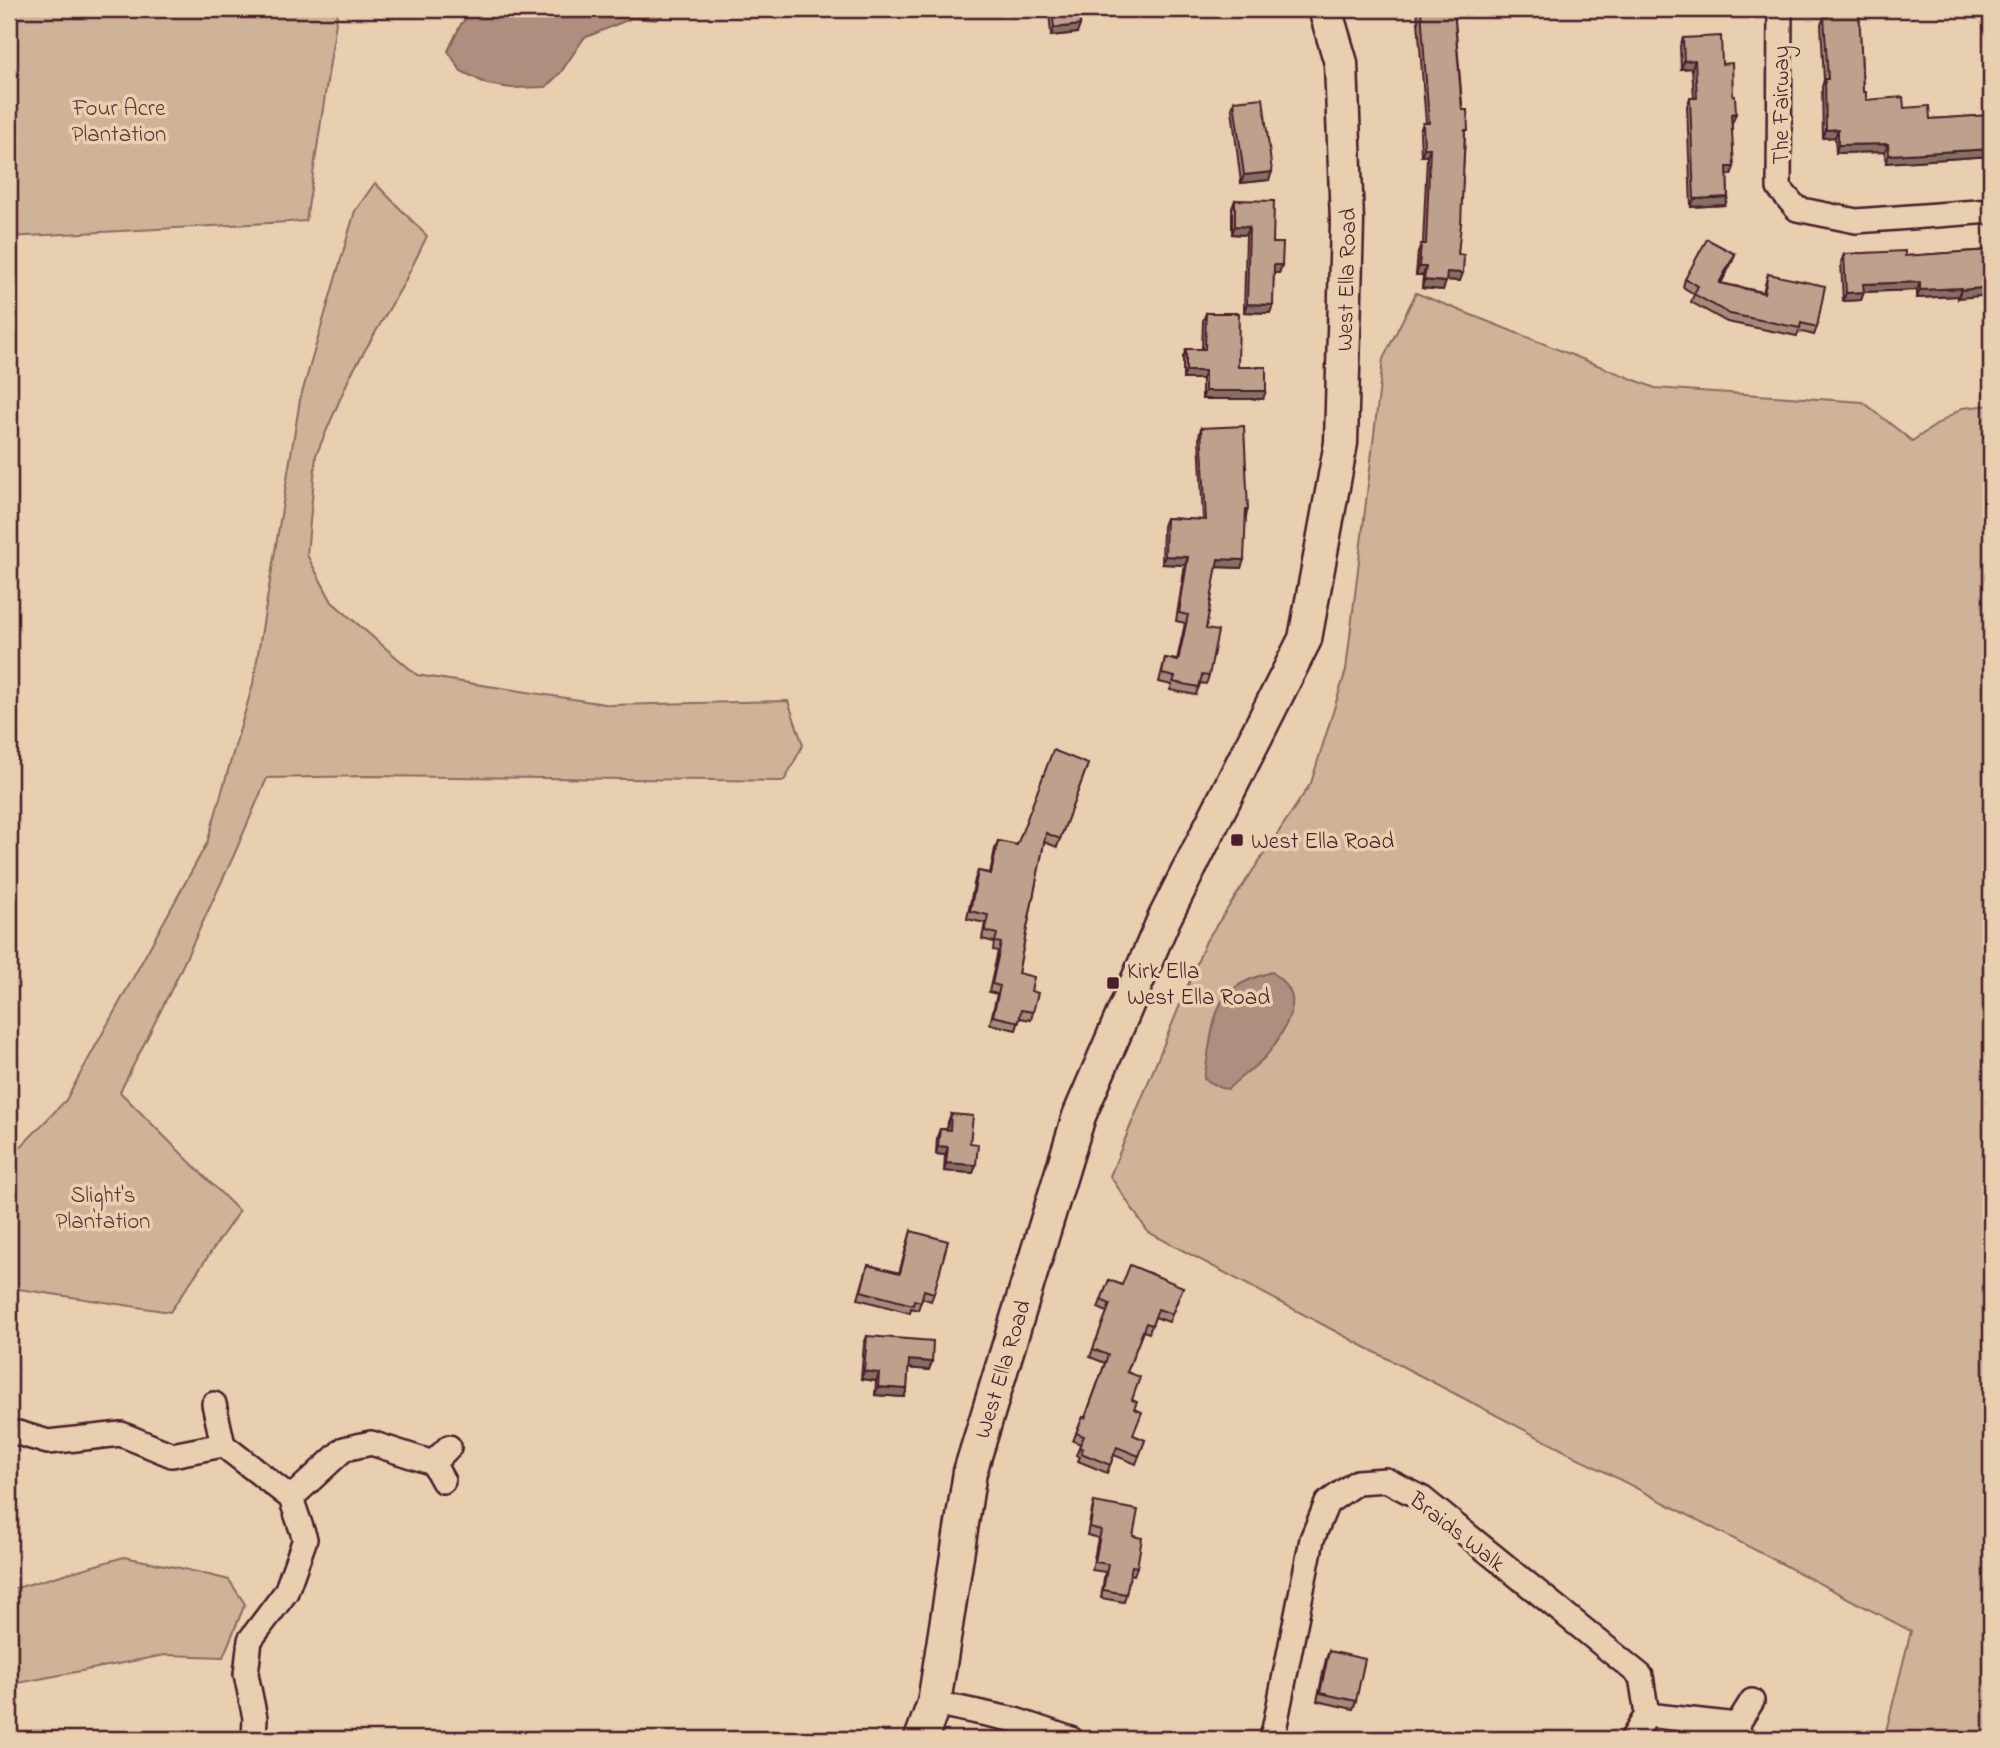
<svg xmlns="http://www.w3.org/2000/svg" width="2000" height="1748" viewBox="0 0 2000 1748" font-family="'Indie Flower',sans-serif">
  <rect width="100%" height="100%" fill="#e7cfaf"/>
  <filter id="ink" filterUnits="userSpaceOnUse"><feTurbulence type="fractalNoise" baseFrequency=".0143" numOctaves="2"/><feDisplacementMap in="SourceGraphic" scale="14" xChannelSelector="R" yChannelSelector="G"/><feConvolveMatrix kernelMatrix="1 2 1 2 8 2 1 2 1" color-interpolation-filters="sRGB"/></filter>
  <g filter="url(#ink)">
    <g fill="#ceb399" stroke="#8c6962" stroke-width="2">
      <path d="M 9,9 L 338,9 L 306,221 L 9,237 Z"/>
      <path d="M 375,183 L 427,236 L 403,285 L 350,376 L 316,455 L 307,555 L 332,602 L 417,675 L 611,705 L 788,701 L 803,745 L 784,781 L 370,776 L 267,778 L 234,855 L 174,984 L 120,1092 L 239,1211 L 170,1312 L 19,1289 L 9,1290 L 9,1159 L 66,1100 L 207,843 L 253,684 L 300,400 L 355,211 Z"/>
      <path d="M 1416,293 L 1655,388 L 1863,402 L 1912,441 L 1962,408 L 1991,405 L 1991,1739 L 1884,1739 L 1911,1631 L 1365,1347 L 1148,1232 L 1110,1176 L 1206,941 L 1311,783 L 1346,670 L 1383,359 Z"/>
      <path d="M 124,1557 L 180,1568 L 229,1580 L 245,1604 L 223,1657 L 165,1655 L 18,1683 L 9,1683 L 9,1590 Z"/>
    </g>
    <g fill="#ae8e7e" stroke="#86625d" stroke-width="2">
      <path d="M 474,9 L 671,9 L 656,20 L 632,18 L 584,38 L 561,72 L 546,87 L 511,88 L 487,84 L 461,71 L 448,51 L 461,24 Z"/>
      <path d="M 1272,972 C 1280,979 1290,986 1292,998 C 1295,1014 1276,1045 1265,1057 C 1254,1069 1239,1077 1228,1089 L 1221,1088 L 1204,1079 C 1208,1059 1212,1013 1224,998 C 1236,983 1255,977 1272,972 Z"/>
    </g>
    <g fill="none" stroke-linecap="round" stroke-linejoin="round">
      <g stroke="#4a1f2b" stroke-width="28">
        <g id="street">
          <path d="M 1780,9 L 1779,188 L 1797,209 L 1856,221 L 1991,211"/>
          <path d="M 214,1404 L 223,1445 L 291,1498 L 305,1539 L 286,1592 L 250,1640 L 246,1674 L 255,1718 L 254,1739"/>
          <path d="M 18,1433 L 48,1442 L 121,1434 L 172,1455 L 223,1445"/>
          <path d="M 443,1481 L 433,1463 L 449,1447"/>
          <path d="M 291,1498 L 344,1449 L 371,1443 L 433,1463"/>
          <path d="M 934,1703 L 1015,1720 L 1071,1739"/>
          <path d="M 1270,1739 L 1274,1730 L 1312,1539 L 1327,1503 L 1357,1482 L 1386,1480 L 1423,1499 L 1641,1676 L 1647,1715"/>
          <path d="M 1632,1739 L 1647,1715 L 1737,1725"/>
          <path d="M 1741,1739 L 1737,1725 L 1752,1701"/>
        </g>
      </g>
      <g stroke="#4a1f2b" stroke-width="37">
        <g id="secondary">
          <path id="s1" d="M 921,1739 L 934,1703 L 970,1472 L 1079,1116 L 1164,919 L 1305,639 L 1341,443 L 1347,222 L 1341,63 L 1325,9"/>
        </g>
      </g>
      <use href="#street" stroke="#e7cfaf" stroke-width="23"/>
      <use href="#secondary" stroke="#e7cfaf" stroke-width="32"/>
    </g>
    <g fill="#a38a79" stroke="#4a1f2b" stroke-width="2">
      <path d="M 1049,9 L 1079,9 L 1080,25 L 1077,33 L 1051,36 Z"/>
      <path d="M 1417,9 L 1454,9 L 1465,138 L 1458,254 L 1460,281 L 1446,280 L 1443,290 L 1422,288 L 1423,275 L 1416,275 L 1418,252 L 1421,244 L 1423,244 L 1427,156 L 1421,156 L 1420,131 L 1423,123 L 1426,123 Z"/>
      <path d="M 1824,9 L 1862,9 L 1861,12 L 1859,12 L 1863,92 L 1866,100 L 1904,108 L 1930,119 L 1991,115 L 1991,156 L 1886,163 L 1885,152 L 1836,153 L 1835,137 L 1823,138 L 1822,87 L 1824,80 L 1821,24 L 1825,16 Z"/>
      <path d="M 1683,38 L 1722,64 L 1733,96 L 1736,113 L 1733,121 L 1732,121 L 1731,175 L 1727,175 L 1728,197 L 1725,205 L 1691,207 L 1687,106 L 1690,98 L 1694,98 L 1692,68 L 1681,69 L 1680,46 Z"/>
      <path d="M 1234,101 L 1269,180 L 1241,183 L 1232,109 Z"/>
      <path d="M 1235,200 L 1273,243 L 1282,265 L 1279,273 L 1274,273 L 1270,313 L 1244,312 L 1246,235 L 1232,234 L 1232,208 Z"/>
      <path d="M 1991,250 L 1958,298 L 1958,296 L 1917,298 L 1917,290 L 1864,292 L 1861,300 L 1843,301 L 1841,262 L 1844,254 L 1905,256 Z"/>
      <path d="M 1735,254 L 1732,262 L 1721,283 L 1763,292 L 1768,274 L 1817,327 L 1814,335 L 1799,331 L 1797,336 L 1727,322 L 1691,302 L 1694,294 L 1683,287 L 1685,279 Z"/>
      <path d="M 1206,313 L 1238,367 L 1263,399 L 1202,399 L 1202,379 L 1183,379 L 1183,357 L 1186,349 L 1202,349 L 1203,321 Z"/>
      <path d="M 1201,428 L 1248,509 L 1246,516 L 1241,568 L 1216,567 L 1206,629 L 1209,676 L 1206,684 L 1200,683 L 1196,695 L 1170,690 L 1172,685 L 1159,682 L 1165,658 L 1177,660 L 1185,623 L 1176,621 L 1185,565 L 1162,564 L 1163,526 L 1166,518 L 1203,520 L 1199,436 Z"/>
      <path d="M 1088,764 L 1057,847 L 1044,842 L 1018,973 L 1031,991 L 1033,1012 L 1031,1020 L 1020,1018 L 1016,1030 L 990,1024 L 997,994 L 989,992 L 998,951 L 993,950 L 994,942 L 982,939 L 985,923 L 967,919 L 975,879 L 978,871 L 990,873 L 995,849 L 998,841 L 1017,845 Z"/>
      <path d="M 951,1114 L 970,1143 L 976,1165 L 973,1173 L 944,1171 L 945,1155 L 936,1154 L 937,1137 L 940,1129 L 947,1129 L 948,1122 Z"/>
      <path d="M 911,1231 L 934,1293 L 931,1301 L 922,1298 L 918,1310 L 911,1308 L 910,1313 L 858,1299 L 868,1265 L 899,1273 Z"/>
      <path d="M 1109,1280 L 1122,1285 L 1183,1287 L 1169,1322 L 1155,1317 L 1149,1333 L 1143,1331 L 1127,1372 L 1134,1409 L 1133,1435 L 1145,1440 L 1136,1464 L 1114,1455 L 1107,1473 L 1078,1461 L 1080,1457 L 1076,1455 L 1081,1444 L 1073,1441 L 1083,1417 L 1085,1418 L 1105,1363 L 1090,1357 L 1107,1312 L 1098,1308 Z"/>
      <path d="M 867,1336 L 929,1370 L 908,1368 L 907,1389 L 904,1397 L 875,1395 L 876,1381 L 861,1379 L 864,1344 Z"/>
      <path d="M 1094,1502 L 1133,1536 L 1137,1567 L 1134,1575 L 1130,1574 L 1126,1594 L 1124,1602 L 1101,1598 L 1105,1572 L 1092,1570 L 1098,1538 L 1087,1535 L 1092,1510 Z"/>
      <path d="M 1329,1651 L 1356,1701 L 1353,1709 L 1317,1701 L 1326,1659 Z"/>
    </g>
    <g fill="#857163" stroke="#4a1f2b" stroke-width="2">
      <path d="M 1080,25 L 1077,33 L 1051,36 L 1054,28 Z"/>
      <path d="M 1695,60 L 1692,68 L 1681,69 L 1684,61 Z"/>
      <path d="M 1736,113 L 1733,121 L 1729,122 L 1731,114 Z"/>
      <path d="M 1838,129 L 1835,137 L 1823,138 L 1826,130 Z"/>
      <path d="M 1888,144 L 1885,152 L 1836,153 L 1838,145 Z"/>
      <path d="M 1424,148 L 1430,148 L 1427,156 L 1421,156 Z"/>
      <path d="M 1991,149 L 1991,156 L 1886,163 L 1889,155 Z"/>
      <path d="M 1727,167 L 1734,167 L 1731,175 L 1724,175 Z"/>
      <path d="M 1272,172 L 1269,180 L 1241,183 L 1244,175 Z"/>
      <path d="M 1728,197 L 1725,205 L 1691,207 L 1694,199 Z"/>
      <path d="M 1235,226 L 1249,227 L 1246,235 L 1232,234 Z"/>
      <path d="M 1735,254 L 1732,262 L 1717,291 L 1719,283 Z"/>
      <path d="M 1274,265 L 1282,265 L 1279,273 L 1272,273 Z"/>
      <path d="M 1419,267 L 1426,267 L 1423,275 L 1416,275 Z"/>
      <path d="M 1447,272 L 1463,273 L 1460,281 L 1444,280 Z"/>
      <path d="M 1424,280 L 1446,282 L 1443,290 L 1422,288 Z"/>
      <path d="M 1920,282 L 1917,290 L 1861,292 L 1863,284 Z"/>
      <path d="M 1991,287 L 1991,295 L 1958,298 L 1961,290 Z"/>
      <path d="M 1961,288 L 1958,296 L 1917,298 L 1920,290 Z"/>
      <path d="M 1864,292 L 1861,300 L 1843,301 L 1846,293 Z"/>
      <path d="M 1247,304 L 1273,305 L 1270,313 L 1244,312 Z"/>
      <path d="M 1186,371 L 1205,371 L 1202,379 L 1183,379 Z"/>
      <path d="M 1205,391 L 1266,391 L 1263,399 L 1202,399 Z"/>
      <path d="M 1165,556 L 1188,557 L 1185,565 L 1162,564 Z"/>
      <path d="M 1218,559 L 1244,560 L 1241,568 L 1215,567 Z"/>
      <path d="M 938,1146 L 948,1147 L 945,1155 L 936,1154 Z"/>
      <path d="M 946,1163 L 976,1165 L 973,1173 L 944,1171 Z"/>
      <path d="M 909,1360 L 932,1362 L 929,1370 L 906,1368 Z"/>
      <path d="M 864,1371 L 879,1373 L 876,1381 L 861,1379 Z"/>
      <path d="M 878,1387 L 907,1389 L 904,1397 L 875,1395 Z"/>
    </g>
    <g fill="#bea18d" stroke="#4a1f2b" stroke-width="2">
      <path d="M 1052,9 L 1079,9 L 1080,25 L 1054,28 Z"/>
      <path d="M 1421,9 L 1454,9 L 1462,110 L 1467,110 L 1468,130 L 1465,130 L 1461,224 L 1458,254 L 1464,255 L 1463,273 L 1447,272 L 1446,282 L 1424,280 L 1426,267 L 1419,267 L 1421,244 L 1426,244 L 1430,148 L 1424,148 L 1423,123 L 1429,123 Z"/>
      <path d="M 1828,9 L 1859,9 L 1863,92 L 1866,92 L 1866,100 L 1903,97 L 1904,108 L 1929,106 L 1930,119 L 1991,115 L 1991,149 L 1889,155 L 1888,144 L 1838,145 L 1838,129 L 1826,130 L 1825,79 L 1828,79 L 1824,16 L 1828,16 Z"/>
      <path d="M 1721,36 L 1722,64 L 1732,63 L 1733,96 L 1735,96 L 1736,113 L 1731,114 L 1734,167 L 1727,167 L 1728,197 L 1694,199 L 1690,98 L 1697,98 L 1695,60 L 1684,61 L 1683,38 Z"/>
      <path d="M 1263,98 L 1272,172 L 1244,175 L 1234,101 Z"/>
      <path d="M 1235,200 L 1274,201 L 1273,243 L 1283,243 L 1282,265 L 1274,265 L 1273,305 L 1247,304 L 1249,227 L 1235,226 Z"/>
      <path d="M 1707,239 L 1735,254 L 1719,283 L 1764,293 L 1768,274 L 1825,286 L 1817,327 L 1801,323 L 1800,328 L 1730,314 L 1694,294 L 1698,286 L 1685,279 Z"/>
      <path d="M 1991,250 L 1991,287 L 1961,290 L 1961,288 L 1920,290 L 1920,282 L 1863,284 L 1864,292 L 1846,293 L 1844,254 L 1905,251 L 1905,256 Z"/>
      <path d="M 1206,313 L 1239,313 L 1238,367 L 1266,367 L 1266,391 L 1205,391 L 1205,371 L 1186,371 L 1186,349 L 1205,349 Z"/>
      <path d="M 1244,426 L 1248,509 L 1246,509 L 1244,560 L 1218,559 L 1206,629 L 1218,631 L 1209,676 L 1202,675 L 1199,687 L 1173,682 L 1175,677 L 1162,674 L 1165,658 L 1178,661 L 1188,615 L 1179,613 L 1188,557 L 1165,556 L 1166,518 L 1206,520 L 1201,428 Z"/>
      <path d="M 1053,750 L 1088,764 L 1060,839 L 1046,833 L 1018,973 L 1034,977 L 1031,991 L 1038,993 L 1033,1012 L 1021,1010 L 1019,1022 L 993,1016 L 1000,986 L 992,984 L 1001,943 L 995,942 L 997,934 L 985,931 L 988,915 L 970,911 L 978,871 L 991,874 L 998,841 L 1017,845 Z"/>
      <path d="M 951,1114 L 973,1116 L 970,1143 L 978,1144 L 976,1165 L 946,1163 L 948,1147 L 938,1146 L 940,1129 L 950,1130 Z"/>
      <path d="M 911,1231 L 948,1241 L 934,1293 L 924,1290 L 921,1302 L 914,1300 L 913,1305 L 861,1291 L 868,1265 L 900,1273 Z"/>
      <path d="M 1130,1265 L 1183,1287 L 1172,1314 L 1158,1309 L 1152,1325 L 1146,1323 L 1127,1372 L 1140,1377 L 1132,1400 L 1137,1402 L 1134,1409 L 1142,1412 L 1133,1435 L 1145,1440 L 1139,1456 L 1117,1447 L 1110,1465 L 1081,1453 L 1083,1449 L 1079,1447 L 1084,1436 L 1076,1433 L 1083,1417 L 1085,1418 L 1108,1355 L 1093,1349 L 1110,1304 L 1101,1300 L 1109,1280 L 1122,1285 Z"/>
      <path d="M 867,1336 L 933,1341 L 932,1362 L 909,1360 L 907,1389 L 878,1387 L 879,1373 L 864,1371 Z"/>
      <path d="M 1094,1502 L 1138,1510 L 1133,1536 L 1142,1538 L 1137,1567 L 1132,1566 L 1126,1594 L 1103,1590 L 1108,1564 L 1095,1562 L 1101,1530 L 1090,1527 Z"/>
      <path d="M 1329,1651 L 1365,1659 L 1356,1701 L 1320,1693 Z"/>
    </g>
  </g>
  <g fill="#4a1f2b" stroke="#e7cfaf" stroke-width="2.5">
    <rect x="1230" y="833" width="14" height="14" rx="3.5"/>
    <rect x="1106" y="976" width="14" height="14" rx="3.5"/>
  </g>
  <g text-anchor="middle" stroke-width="7" stroke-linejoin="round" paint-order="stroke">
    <g font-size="23" fill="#4a1f2b" stroke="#e7cfaf">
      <text transform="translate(1780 105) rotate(-90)" y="8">The Fairway</text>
      <text dy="8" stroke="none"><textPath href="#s1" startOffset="1535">West Ella Road</textPath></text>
      <text dy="8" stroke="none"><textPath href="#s1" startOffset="380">West Ella Road</textPath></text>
      <text transform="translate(1458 1531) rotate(38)" y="8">Braids Walk</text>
    </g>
    <g font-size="23" fill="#5e353c" stroke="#e7cfaf">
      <text x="119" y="115">Four Acre<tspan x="119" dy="26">Plantation</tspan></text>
      <text x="103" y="1202">Slight's<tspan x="103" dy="26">Plantation</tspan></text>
    </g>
    <g font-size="23" fill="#4a1f2b" stroke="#e7cfaf" text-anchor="start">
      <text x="1251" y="848">West Ella Road</text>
      <text x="1127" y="978">Kirk Ella<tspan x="1127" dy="26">West Ella Road</tspan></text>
    </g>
  </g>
  <rect width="2000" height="1748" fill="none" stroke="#e7cfaf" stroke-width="35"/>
  <rect x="18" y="18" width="1965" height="1713" fill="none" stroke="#4a1f2b" stroke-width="2.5" filter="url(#ink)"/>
</svg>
